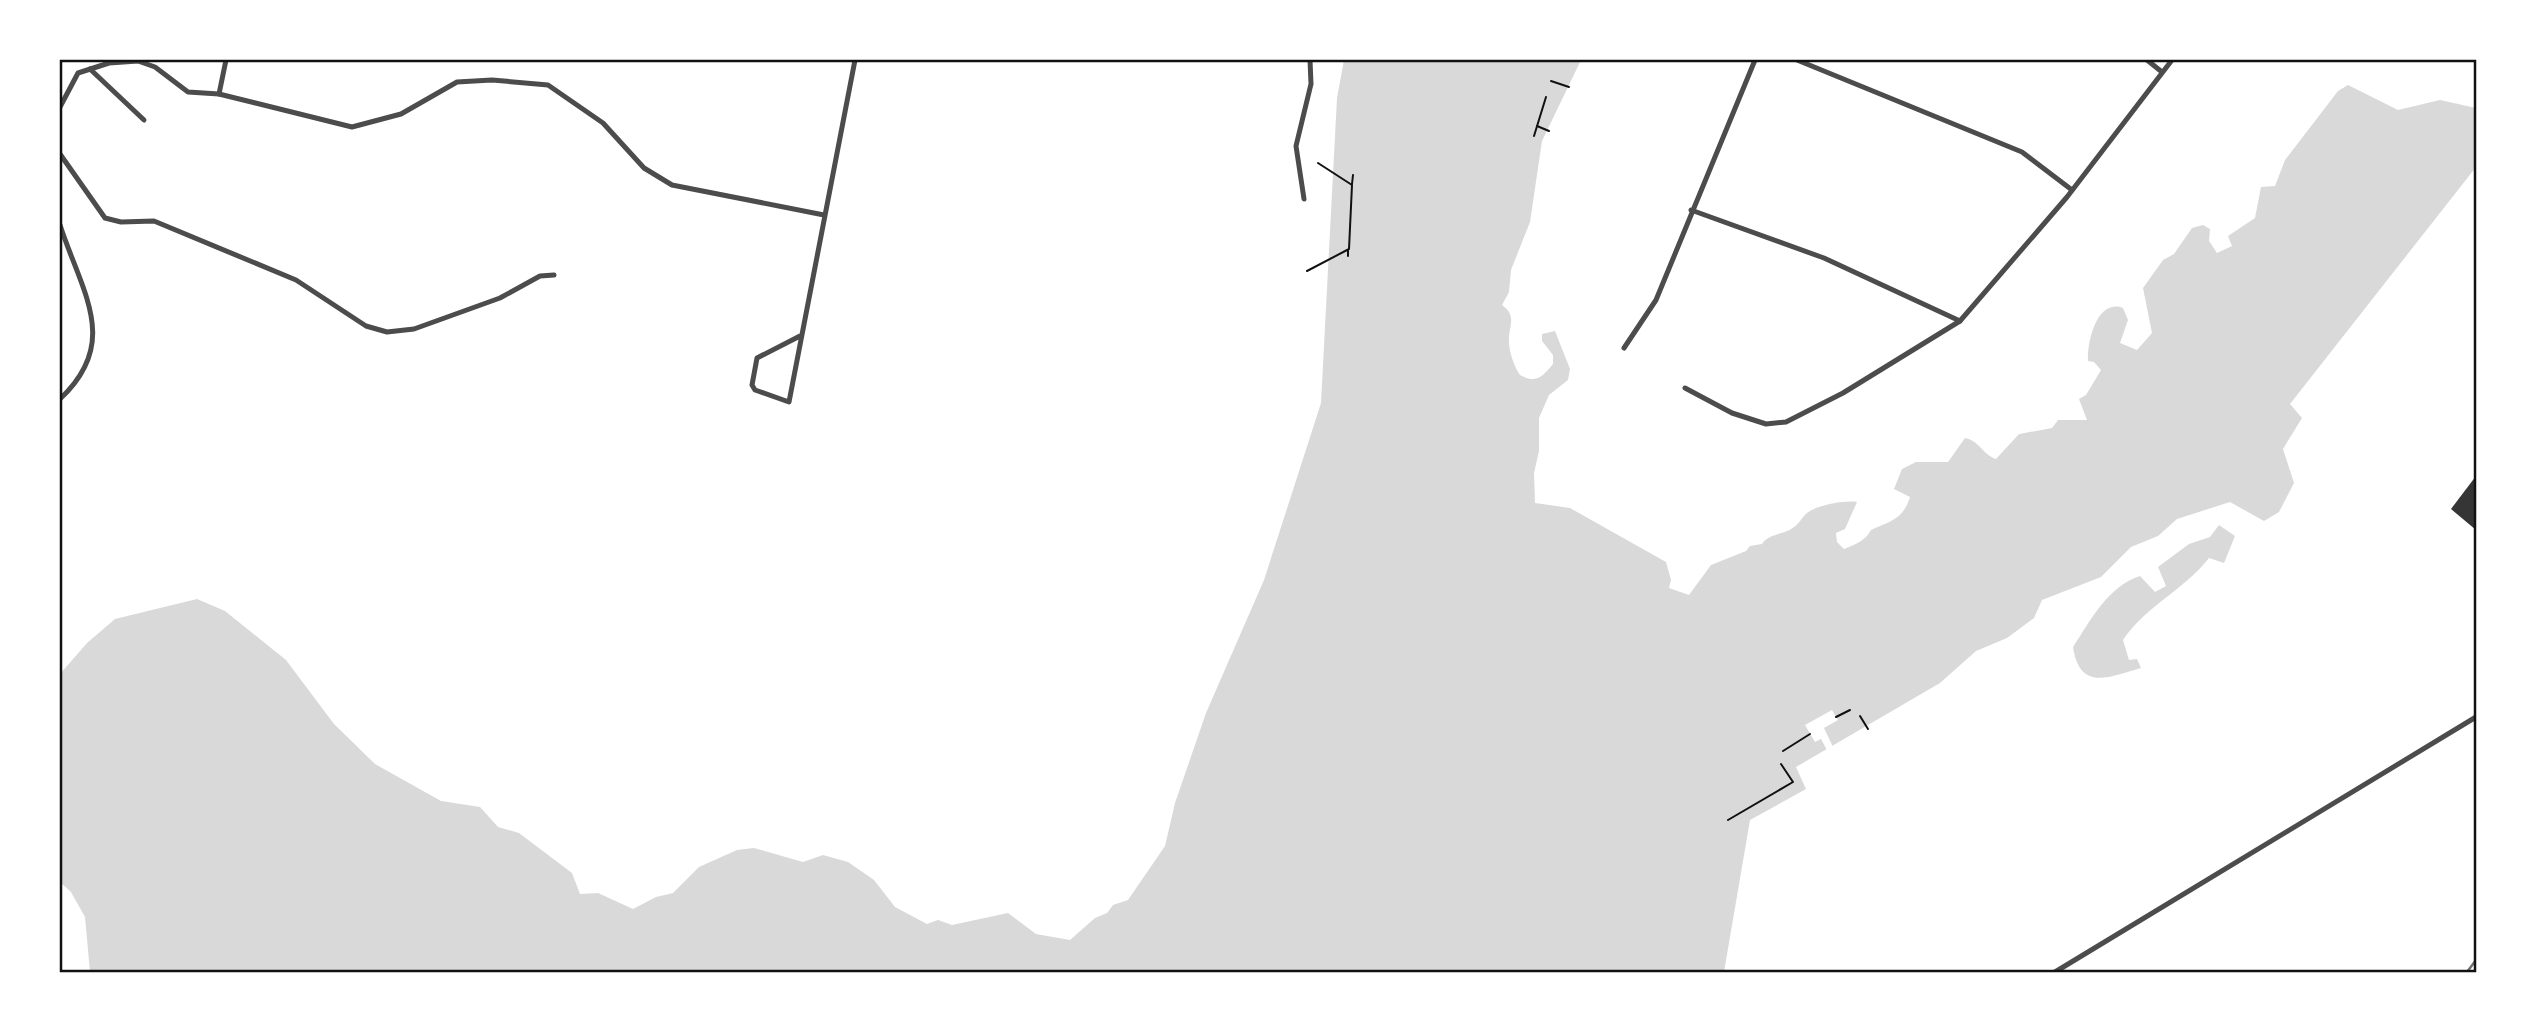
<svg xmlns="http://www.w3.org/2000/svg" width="2536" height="1032" viewBox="0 0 2536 1032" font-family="Montserrat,sans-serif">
  <rect width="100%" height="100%" fill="#fff"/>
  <g fill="#d9d9d9">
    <path d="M 1344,60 L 1581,60 L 1542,141 L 1530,222 L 1511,270 L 1509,292 L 1502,305 C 1518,316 1508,327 1509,341 C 1509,352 1514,366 1520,375 C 1536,384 1542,377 1553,364 L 1553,355 L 1542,341 L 1542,334 L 1555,331 L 1570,369 L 1568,380 L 1549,395 L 1539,418 L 1539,451 L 1534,473 L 1535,503 L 1570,508 L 1666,562 L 1671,580 L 1669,588 L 1689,595 L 1711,565 L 1746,551 L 1750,546 L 1762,544 C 1768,534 1781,535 1791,529 C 1799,525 1801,518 1807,513 C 1817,505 1846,500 1857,502 L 1845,529 L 1836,533 L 1837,542 L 1844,549 C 1856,544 1865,541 1871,530 C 1890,521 1903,520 1910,497 L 1894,489 L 1902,469 L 1916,462 L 1948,462 L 1965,438 C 1980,441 1983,455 1996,459 L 2019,434 L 2052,428 L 2058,420 L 2087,420 L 2079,399 L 2086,395 L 2101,370 L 2094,362 L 2088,361 C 2087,342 2097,298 2123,308 L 2128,320 L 2120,343 L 2137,350 L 2152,333 L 2143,288 L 2163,260 L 2174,254 L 2192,228 L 2203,225 L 2210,229 L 2209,241 L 2217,253 L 2232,246 L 2228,236 L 2255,218 L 2261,187 L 2275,186 L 2285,160 L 2338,91 L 2348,85 L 2398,110 L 2440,100 L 2476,108 L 2476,167 L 2290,404 L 2302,418 L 2283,449 L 2294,483 L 2279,512 L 2264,521 L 2230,502 L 2177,519 L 2158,536 L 2131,547 L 2101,577 L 2042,600 L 2034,618 L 2007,638 L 1976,651 L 1940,683 L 1796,767 L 1806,789 L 1750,820 L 1724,972 L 90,972 L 85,917 L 71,892 L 60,882 L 60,674 L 87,643 L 115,619 L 197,599 L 225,611 L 286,660 L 334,724 L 375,764 L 441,801 L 480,807 L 498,827 L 519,833 L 572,873 L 580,894 L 598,893 L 633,909 L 656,897 L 673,893 L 699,867 L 737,850 L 754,848 L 803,862 L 823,855 L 848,862 L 874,880 L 895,907 L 927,924 L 938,920 L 952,925 L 1008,913 L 1036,934 L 1070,940 L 1095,918 L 1107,913 L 1113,905 L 1128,900 L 1165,846 L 1175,803 L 1206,713 L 1264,580 L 1321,403 L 1337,98 Z"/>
    <path d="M 2219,525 L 2235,536 L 2224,563 L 2209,558 C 2184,590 2146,606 2123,640 L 2129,660 L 2137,659 L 2141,668 C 2109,677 2080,692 2073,647 C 2091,620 2107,587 2140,576 L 2155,592 L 2166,586 L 2158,567 L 2189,544 L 2210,537 Z"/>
  </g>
  <path fill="#fff" d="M 1832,710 L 1838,720 L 1824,728 L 1834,749 L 1828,752 L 1821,739 L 1815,742 L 1805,725 Z"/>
  <path fill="#353535" d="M 2476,476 L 2476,530 L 2451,509 Z"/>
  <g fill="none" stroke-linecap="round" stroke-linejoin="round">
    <g stroke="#111" stroke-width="2">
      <path d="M 1551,81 L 1569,87"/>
      <path d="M 1537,126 L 1549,131"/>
      <path d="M 1534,136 L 1546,97"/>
      <path d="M 1352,184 L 1353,175"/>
      <path d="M 1348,256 L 1348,250"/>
      <path d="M 1307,271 L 1349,249 L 1352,185 L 1318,163"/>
      <path d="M 1860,716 L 1868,729"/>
      <path d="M 1836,717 L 1850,710"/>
      <path d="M 1783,751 L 1810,734"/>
      <path d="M 1728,820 L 1793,782 L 1781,764"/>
    </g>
    <g stroke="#4c4c4c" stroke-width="5">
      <path d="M 1797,60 L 2022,152 L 2072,190"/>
      <path d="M 2147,60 L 2162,72"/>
      <path d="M 90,69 L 144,120"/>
      <path d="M 219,94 L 226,60"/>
      <path d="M 60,107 L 78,73 L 109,63 L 138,61 L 155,67 L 188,92 L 219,94 L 352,127 L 401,114 L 457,82 L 492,80 L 548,85 L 603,123 L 644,168 L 672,185 L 824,215"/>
      <path d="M 60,154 L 105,218 L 121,222 L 154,221 L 296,280 L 366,326 L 387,332 L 414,329 L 500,298 L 540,276 L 554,275"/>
      <path d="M 1304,199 L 1296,146 L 1311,84 L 1310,60"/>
      <path d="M 1691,210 L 1824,258 L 1960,321"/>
      <path d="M 60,225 C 82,293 121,342 60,399"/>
      <path d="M 800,336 L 757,358 L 752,385 L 755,390 L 789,402 L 855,60"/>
      <path d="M 1624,348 L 1656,300 L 1755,60"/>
      <path d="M 1685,388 L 1732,413 L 1766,424 L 1786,422 L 1843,393 L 1960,321 L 2067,197 L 2172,60"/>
      <path d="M 2055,972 L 2476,717"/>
    </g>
    <path stroke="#707070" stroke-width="2.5" d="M 2467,972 L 2476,960"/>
  </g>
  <rect width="2536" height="1032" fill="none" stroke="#ffffff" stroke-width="122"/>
  <rect x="61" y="61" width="2414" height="910" fill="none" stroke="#111" stroke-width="2.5"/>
</svg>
